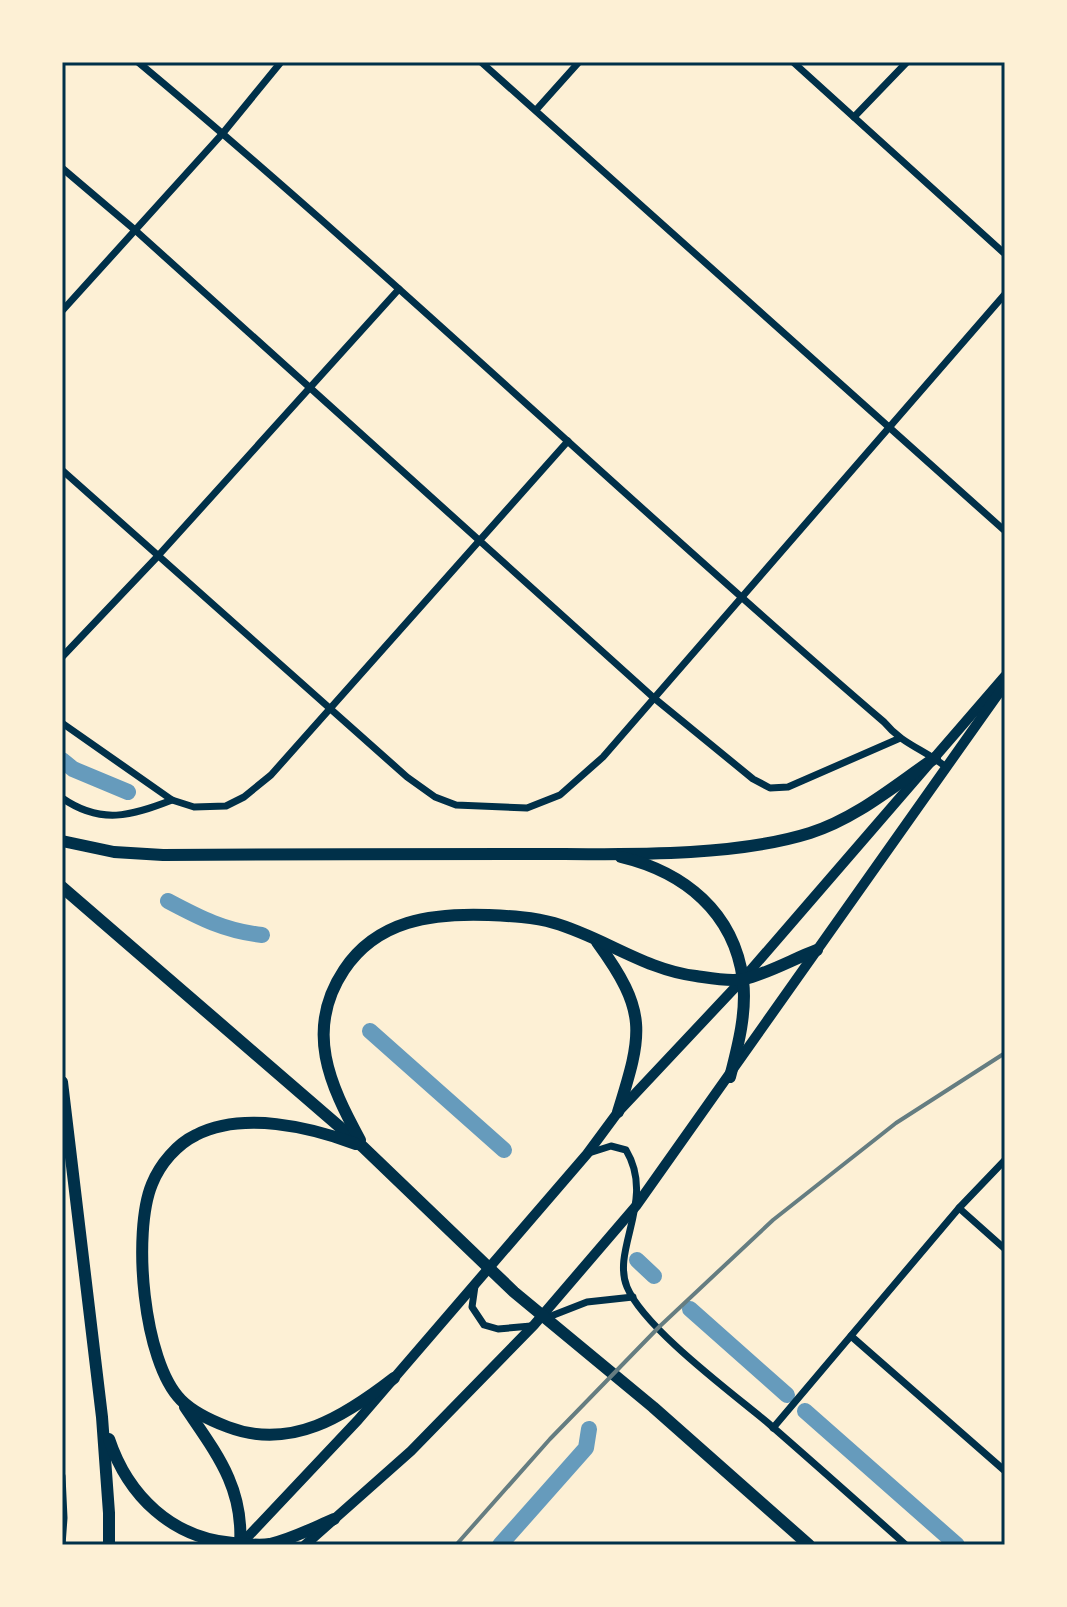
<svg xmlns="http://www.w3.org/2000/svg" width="1067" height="1607" viewBox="0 0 1067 1607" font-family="'Varela Round',sans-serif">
  <rect width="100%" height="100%" fill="#fdf0d5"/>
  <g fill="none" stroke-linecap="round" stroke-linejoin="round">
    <g stroke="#669bbc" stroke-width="16">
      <path d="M 62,760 L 73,769 L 128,792"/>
      <path d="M 168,901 C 200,918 225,931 262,935"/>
      <path d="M 370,1031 L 504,1150"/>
      <path d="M 637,1260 L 654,1276"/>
      <path d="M 690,1309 L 787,1395"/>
      <path d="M 805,1411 L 957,1545"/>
      <path d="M 500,1545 L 586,1448 L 589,1429"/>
    </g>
    <g stroke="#003049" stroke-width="7">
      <path d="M 138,62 C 393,275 632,506 884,722 C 903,745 924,749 946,767"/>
      <path d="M 481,62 L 1005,531"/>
      <path d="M 793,62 L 1005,254"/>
      <path d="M 536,110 L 579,62"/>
      <path d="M 854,117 L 907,62"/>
      <path d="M 62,168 L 135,230 L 654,698 L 753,779 L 770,788 L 788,787 L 898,739"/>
      <path d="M 62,311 L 223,133 L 281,62"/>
      <path d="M 62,470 L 407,777 L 435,797 L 456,805 L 527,808 L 560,795 L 603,757 L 1005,294"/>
      <path d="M 62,657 L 157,557 L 399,289"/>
      <path d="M 62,723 L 172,800 L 194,807 L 226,806 L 244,797 L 271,775 L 568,441"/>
      <path d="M 62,798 C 101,825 131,816 172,800"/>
      <path d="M 589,1153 L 611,1146 L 626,1150 C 656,1200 611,1249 627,1287 C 644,1328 732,1393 768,1423 C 814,1463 860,1504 906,1545"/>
      <path d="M 959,1208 L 1005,1249"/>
      <path d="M 475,1286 L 472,1307 L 484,1325 L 498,1329 L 531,1326"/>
      <path d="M 546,1318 L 587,1302 L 633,1297"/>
      <path d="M 851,1336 L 1005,1471"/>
      <path d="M 773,1428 L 959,1208 L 1005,1160"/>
      <path d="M 62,1476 L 64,1518 L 62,1545"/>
    </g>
    <g stroke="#003049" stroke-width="10">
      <path d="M 240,1545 L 358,1420 L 587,1154 L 618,1112 L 743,979 L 1005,676"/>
      <path d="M 305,1545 L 411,1451 L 534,1325 L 636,1206 L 1001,690"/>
    </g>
    <g stroke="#003049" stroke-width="12">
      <path d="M 62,841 L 114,852 L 163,855 C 286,854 410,854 533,854 C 618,854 730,858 810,833 C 857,818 895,785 935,758"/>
      <path d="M 621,857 C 684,872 734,912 743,980 C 747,1012 738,1046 730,1077"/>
      <path d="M 62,887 L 363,1147 L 514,1292 L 653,1407 L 809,1545"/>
      <path d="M 597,942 C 648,1012 643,1032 618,1112"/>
      <path d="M 62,1082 L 102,1417 L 109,1513 L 109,1545"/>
      <path d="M 360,1140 C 330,1085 304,1030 344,970 C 377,920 432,913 488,915 C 510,916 533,917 554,923 C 603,937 645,970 696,976 C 710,978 730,982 744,979 C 767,974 795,958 817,950"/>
      <path d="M 356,1144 C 310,1127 243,1111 196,1135 C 177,1144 160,1164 152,1184 C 132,1232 143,1362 181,1400 C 193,1412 212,1421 228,1427 C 291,1451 345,1416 394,1378"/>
      <path d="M 185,1407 C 216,1453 244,1487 240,1545"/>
      <path d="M 109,1439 C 128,1496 172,1538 233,1543 C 245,1544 259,1546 270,1544 C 292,1539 313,1528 334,1519"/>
    </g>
    <path stroke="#657d81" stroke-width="4" d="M 456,1545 L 550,1439 L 659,1327 L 773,1220 L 896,1123 L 1005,1053"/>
  </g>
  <rect width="1067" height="1607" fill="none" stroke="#fdf0d5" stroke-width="128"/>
  <rect x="64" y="64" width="939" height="1479" fill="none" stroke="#003049" stroke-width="3"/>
</svg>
